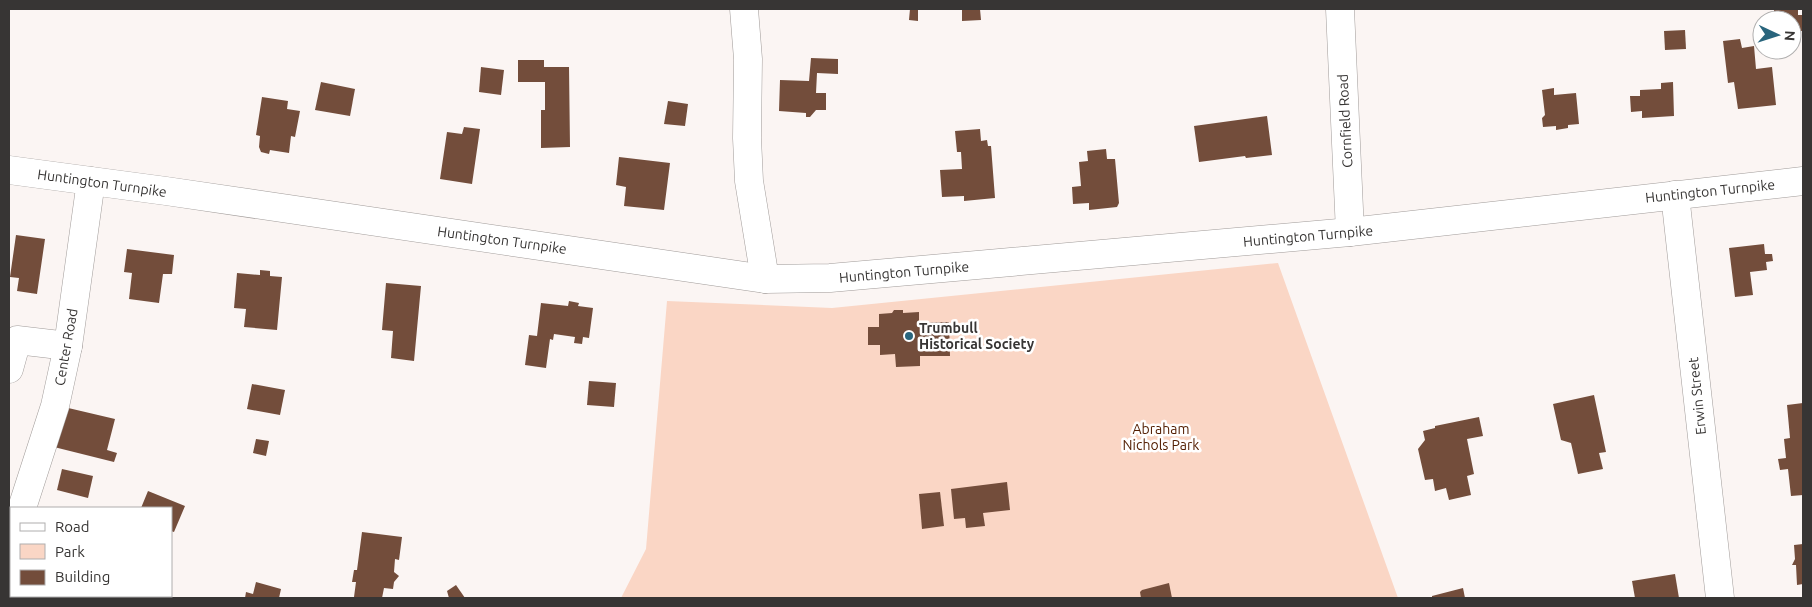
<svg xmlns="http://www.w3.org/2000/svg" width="1812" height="607" viewBox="0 0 1812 607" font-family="Ubuntu,sans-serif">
  <rect width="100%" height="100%" fill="#fbf5f3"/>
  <path fill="#fad6c5" d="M 1278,263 L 1398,598 L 621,598 L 646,549 L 667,301 L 832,308 Z"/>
  <g fill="#734d3b">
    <path d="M 910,9 L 918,10 L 918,21 L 909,20 Z"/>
    <path d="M 962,9 L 980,9 L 981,20 L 962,21 Z"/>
    <path d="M 1774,9 L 1798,9 L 1798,15 L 1803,15 L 1803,31 L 1792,31 L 1792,20 L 1774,20 Z"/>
    <path d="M 1685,30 L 1686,49 L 1665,50 L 1664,31 Z"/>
    <path d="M 1740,39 L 1742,48 L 1754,46 L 1756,69 L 1772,67 L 1776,105 L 1738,109 L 1734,82 L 1728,83 L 1723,41 Z"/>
    <path d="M 811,58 L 838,59 L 838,74 L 817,73 L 816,93 L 826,93 L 826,110 L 816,110 L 810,117 L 806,117 L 806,113 L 779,111 L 780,80 L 809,81 Z"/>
    <path d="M 518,60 L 544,60 L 544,67 L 569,67 L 570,147 L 541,148 L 541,110 L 545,110 L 545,82 L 518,82 Z"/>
    <path d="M 481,67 L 504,70 L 501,95 L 479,92 Z"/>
    <path d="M 321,82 L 355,89 L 350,116 L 315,110 Z"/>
    <path d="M 1673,82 L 1674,116 L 1642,118 L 1642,111 L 1631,112 L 1630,96 L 1640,96 L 1640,90 L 1661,89 L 1661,83 Z"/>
    <path d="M 1554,88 L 1554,95 L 1576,93 L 1579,124 L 1568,125 L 1568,128 L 1556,130 L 1556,126 L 1543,127 L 1542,118 L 1545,115 L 1542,90 Z"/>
    <path d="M 262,97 L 288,101 L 287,109 L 300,111 L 295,137 L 291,136 L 289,153 L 270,150 L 269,154 L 261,152 L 259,147 L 260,136 L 256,135 Z"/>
    <path d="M 668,101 L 688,104 L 685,126 L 664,124 Z"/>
    <path d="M 1267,116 L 1272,155 L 1246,158 L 1245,156 L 1199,162 L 1194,126 Z"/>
    <path d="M 464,127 L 480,129 L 472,184 L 440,179 L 447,132 L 462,134 Z"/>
    <path d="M 980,129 L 981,141 L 987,140 L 988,146 L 991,146 L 995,198 L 964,201 L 964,196 L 942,197 L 940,170 L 962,169 L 961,152 L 957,152 L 955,131 Z"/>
    <path d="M 1106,149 L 1107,159 L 1115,159 L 1119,203 L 1117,207 L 1089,210 L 1089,203 L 1073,204 L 1072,187 L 1081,186 L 1079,162 L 1088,161 L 1087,151 Z"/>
    <path d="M 619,157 L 670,163 L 664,210 L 624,206 L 626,187 L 616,185 Z"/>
    <path d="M 16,235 L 45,239 L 37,294 L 17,291 L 19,278 L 10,277 Z"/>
    <path d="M 1764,244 L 1765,254 L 1772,254 L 1773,261 L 1766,262 L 1767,270 L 1750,272 L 1753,295 L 1735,297 L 1729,248 Z"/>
    <path d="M 127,249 L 174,255 L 172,274 L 163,274 L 159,303 L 129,299 L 132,273 L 124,272 Z"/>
    <path d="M 260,270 L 270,271 L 270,276 L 282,277 L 277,330 L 244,327 L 246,309 L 234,308 L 237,273 L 260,275 Z"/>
    <path d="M 386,283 L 421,286 L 414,361 L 391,358 L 393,331 L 382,330 Z"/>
    <path d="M 569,301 L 579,303 L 578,306 L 593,308 L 589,338 L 583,337 L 582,344 L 574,343 L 575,337 L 554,334 L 553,340 L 550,339 L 546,368 L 525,365 L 529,335 L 537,336 L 541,303 L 568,306 Z"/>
    <path d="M 894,310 L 903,310 L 903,313 L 919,312 L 919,323 L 949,322 L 950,356 L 920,356 L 920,366 L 896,367 L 895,354 L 880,355 L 880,345 L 868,345 L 868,327 L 879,327 L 879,314 L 892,313 Z"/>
    <path d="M 589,381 L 616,383 L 614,407 L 587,405 Z"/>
    <path d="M 252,384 L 285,390 L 280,415 L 247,409 Z"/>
    <path d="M 1594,395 L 1606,452 L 1599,453 L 1603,469 L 1578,474 L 1571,443 L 1561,440 L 1553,404 Z"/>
    <path d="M 1803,403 L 1803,495 L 1791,496 L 1788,469 L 1780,470 L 1778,459 L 1786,458 L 1784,439 L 1790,438 L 1787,405 Z"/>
    <path d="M 64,407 L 115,419 L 107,450 L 117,453 L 114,462 L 54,447 Z"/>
    <path d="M 1479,417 L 1483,436 L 1467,439 L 1474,474 L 1467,476 L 1471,495 L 1449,500 L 1446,488 L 1435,491 L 1433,479 L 1425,480 L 1418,449 L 1425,440 L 1423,431 L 1435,428 L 1435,426 Z"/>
    <path d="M 256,439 L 269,441 L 266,456 L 253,453 Z"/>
    <path d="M 62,469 L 93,476 L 88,498 L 57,490 Z"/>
    <path d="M 1007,482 L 1010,510 L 983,513 L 985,526 L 966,528 L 965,518 L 954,519 L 951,489 Z"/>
    <path d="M 148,491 L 185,506 L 174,532 L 171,531 L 171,508 L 141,508 Z"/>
    <path d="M 940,492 L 944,526 L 922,529 L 919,494 Z"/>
    <path d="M 362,532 L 402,537 L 399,560 L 395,559 L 394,572 L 399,576 L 394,582 L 393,589 L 384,588 L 382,598 L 354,597 L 356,582 L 352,582 L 354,570 L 357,570 Z"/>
    <path d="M 1803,544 L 1803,584 L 1797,585 L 1796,565 L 1792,565 L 1795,559 L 1794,545 Z"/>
    <path d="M 1675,574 L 1679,598 L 1635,598 L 1632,581 Z"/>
    <path d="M 256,582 L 281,589 L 279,598 L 245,598 L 246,592 L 253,594 Z"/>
    <path d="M 1169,583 L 1172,598 L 1141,598 L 1140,592 L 1142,590 Z"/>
    <path d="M 456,585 L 465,598 L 449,598 L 447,591 Z"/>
    <path d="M 1463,588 L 1465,598 L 1432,598 L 1432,596 Z"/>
  </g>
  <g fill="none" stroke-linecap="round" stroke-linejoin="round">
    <g stroke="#a09b99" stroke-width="29">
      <g id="minor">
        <path d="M 744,9 L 748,59 L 747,138 L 749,181 L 765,279"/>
        <path d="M 1340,9 L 1350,232"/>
        <path d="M 1675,195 L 1720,598"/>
        <path d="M 9,369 L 17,340 L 68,346"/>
        <path d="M 22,508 L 55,406 L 68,346 L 91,181"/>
        <path d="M 9,541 L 11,535"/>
      </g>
    </g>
    <g stroke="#a09b99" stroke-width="29">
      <path id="major" d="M 9,170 L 166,191 L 765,279 L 830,278 L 1350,232 L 1803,181"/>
    </g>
    <use href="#minor" stroke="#fff" stroke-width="28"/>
    <use href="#major" stroke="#fff" stroke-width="28"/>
  </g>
  <circle fill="#29657d" stroke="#fff" stroke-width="2" cx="909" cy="336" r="5"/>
  <g text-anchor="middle" stroke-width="5" stroke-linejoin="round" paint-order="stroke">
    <g font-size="14" fill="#373534" stroke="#fff">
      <text transform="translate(1345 121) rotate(-93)" y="5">Cornfield Road</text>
      <text transform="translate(102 183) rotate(8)" y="5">Huntington Turnpike</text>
      <text transform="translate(1710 191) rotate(-6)" y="5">Huntington Turnpike</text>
      <text transform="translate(1308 236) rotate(-5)" y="5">Huntington Turnpike</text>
      <text transform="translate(502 240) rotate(8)" y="5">Huntington Turnpike</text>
      <text transform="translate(904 272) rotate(-5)" y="5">Huntington Turnpike</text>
      <text transform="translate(66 347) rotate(-80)" y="5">Center Road</text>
      <text transform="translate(1697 396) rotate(-96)" y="5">Erwin Street</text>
    </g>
    <g font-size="14" font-weight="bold" fill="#373534" stroke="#fff" text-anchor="start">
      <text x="919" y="333">Trumbull<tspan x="919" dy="16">Historical Society</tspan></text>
    </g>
    <g font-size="14" fill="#521d00" stroke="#fff">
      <text x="1161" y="434">Abraham<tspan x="1161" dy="16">Nichols Park</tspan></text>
    </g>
  </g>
  <rect width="1812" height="607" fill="none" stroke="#373534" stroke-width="20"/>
  <rect x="10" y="507" width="162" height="90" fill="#ffffff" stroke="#afaeae"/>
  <rect x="20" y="523" width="25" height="8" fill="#ffffff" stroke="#afaeae"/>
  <text x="55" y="532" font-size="15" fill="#373534">Road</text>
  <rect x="20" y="544" width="25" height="15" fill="#fad6c5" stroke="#afaeae"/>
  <text x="55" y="557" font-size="15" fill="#373534">Park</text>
  <rect x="20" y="570" width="25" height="15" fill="#734d3b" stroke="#afaeae"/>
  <text x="55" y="582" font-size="15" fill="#373534">Building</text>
  <g transform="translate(1777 35) rotate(94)"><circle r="24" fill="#ffffff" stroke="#afaeae"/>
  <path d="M0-4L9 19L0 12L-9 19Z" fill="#29657d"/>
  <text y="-8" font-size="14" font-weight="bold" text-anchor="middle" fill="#373534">N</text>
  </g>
</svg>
